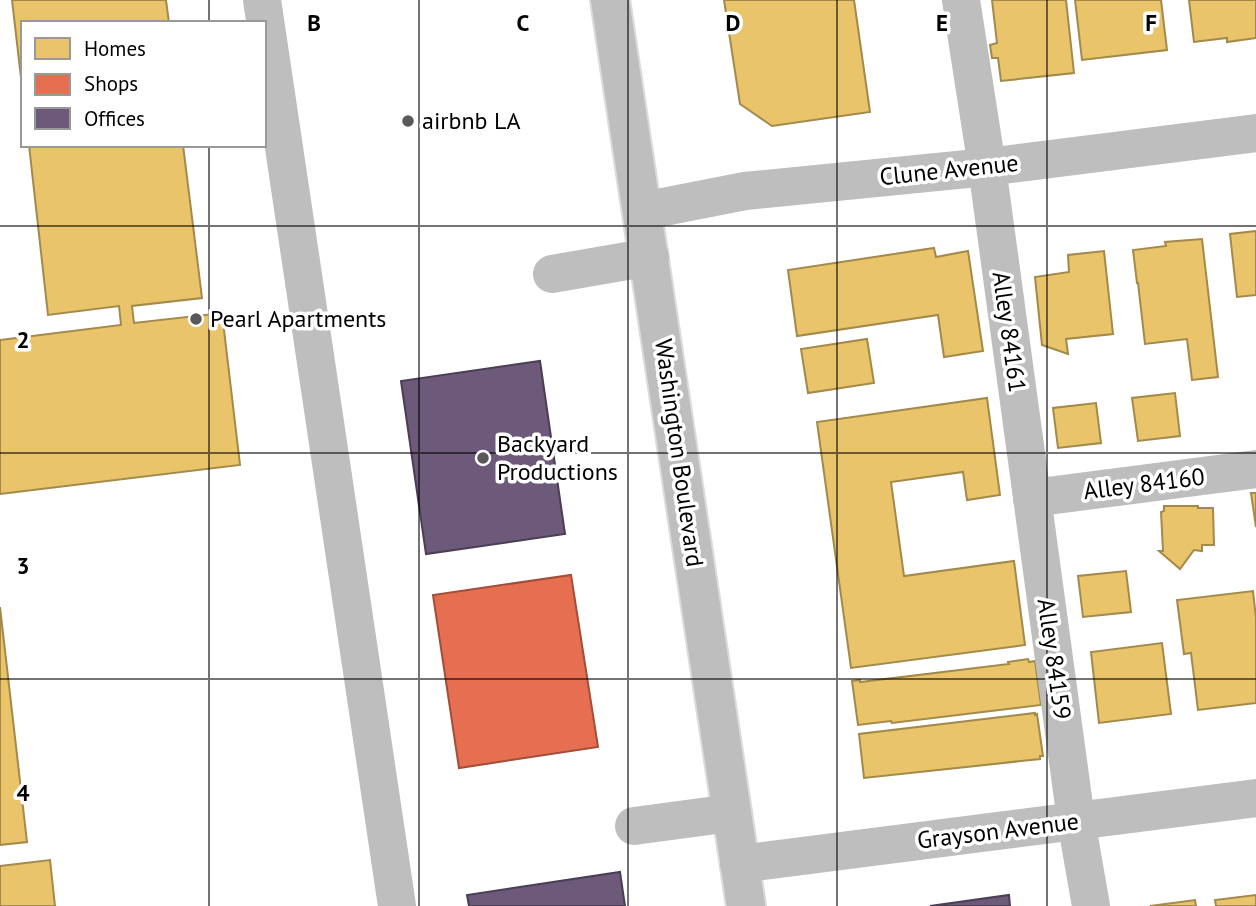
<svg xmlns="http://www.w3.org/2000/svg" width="1256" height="906" viewBox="0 0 1256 906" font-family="'PT Sans',sans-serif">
  <rect width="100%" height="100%" fill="#fff"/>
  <g fill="#e9c46a" stroke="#a3894a" stroke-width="2">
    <path d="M 12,0 L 166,0 L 169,23 L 23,23 L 23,95 Z"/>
    <path d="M 724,0 L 854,0 L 870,112 L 772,126 L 740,104 Z"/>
    <path d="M 992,0 L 1066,0 L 1074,73 L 1001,81 L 998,58 L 992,58 L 990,45 L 997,43 Z"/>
    <path d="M 1075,0 L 1161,0 L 1167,50 L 1082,60 Z"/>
    <path d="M 1189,0 L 1256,0 L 1256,38 L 1227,42 L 1227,38 L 1194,42 Z"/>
    <path d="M 29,145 L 183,145 L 202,298 L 132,306 L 134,323 L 222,313 L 240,465 L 0,494 L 0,340 L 121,325 L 119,306 L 48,315 Z"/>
    <path d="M 1256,231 L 1256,295 L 1237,297 L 1230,234 Z"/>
    <path d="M 1202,239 L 1218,377 L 1192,380 L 1187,339 L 1145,344 L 1138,283 L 1137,283 L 1133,250 L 1166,246 L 1165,242 Z"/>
    <path d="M 934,248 L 936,257 L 968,251 L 983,351 L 944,357 L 938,315 L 797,336 L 788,270 Z"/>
    <path d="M 1104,251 L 1113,334 L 1066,339 L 1068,354 L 1042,345 L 1035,277 L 1069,272 L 1068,255 Z"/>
    <path d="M 867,339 L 874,383 L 808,393 L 801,349 Z"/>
    <path d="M 1175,393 L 1180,436 L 1138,441 L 1132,398 Z"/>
    <path d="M 987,398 L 1000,495 L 967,500 L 963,472 L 891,482 L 904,576 L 1014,561 L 1025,645 L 851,668 L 817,422 Z"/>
    <path d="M 1096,403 L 1101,443 L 1058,448 L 1053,408 Z"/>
    <path d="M 1251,493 L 1256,493 L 1256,527 Z"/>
    <path d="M 1164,506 L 1198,506 L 1198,508 L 1213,508 L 1214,545 L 1202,545 L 1202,551 L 1194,550 L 1180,569 L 1159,551 L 1163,551 L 1161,512 L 1164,511 Z"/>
    <path d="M 1126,571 L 1131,612 L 1083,617 L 1078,576 Z"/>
    <path d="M 1253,591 L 1256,618 L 1256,703 L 1198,710 L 1191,653 L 1184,654 L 1177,600 Z"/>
    <path d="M 0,607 L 27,842 L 0,845 Z"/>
    <path d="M 1162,643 L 1171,714 L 1099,723 L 1091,652 Z"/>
    <path d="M 1028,659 L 1029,662 L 1035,661 L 1041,705 L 892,723 L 891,721 L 858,725 L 852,681 L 860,680 L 860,682 L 1009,664 L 1008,662 Z"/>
    <path d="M 1035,713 L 1035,715 L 1037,714 L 1043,756 L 1040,756 L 1040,759 L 864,778 L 859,734 Z"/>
    <path d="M 50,860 L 55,906 L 0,906 L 0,866 Z"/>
    <path d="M 1256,895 L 1256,906 L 1216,906 L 1215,900 Z"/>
    <path d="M 1195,900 L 1196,906 L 1150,906 Z"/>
  </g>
  <path fill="#e76f51" stroke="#a24e39" stroke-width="2" d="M 571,575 L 598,747 L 459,768 L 433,595 Z"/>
  <g fill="#6d597a" stroke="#4c3e55" stroke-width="2">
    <path d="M 540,361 L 565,534 L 426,554 L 401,381 Z"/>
    <path d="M 620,872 L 625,906 L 469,906 L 467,895 Z"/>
    <path d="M 1009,895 L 1010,906 L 930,906 Z"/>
  </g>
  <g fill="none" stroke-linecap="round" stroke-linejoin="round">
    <g stroke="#dbdbdb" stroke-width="42">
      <path id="major" d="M 610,0 L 746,906"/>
    </g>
    <g stroke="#bebebe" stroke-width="38">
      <path d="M 262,0 L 397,906"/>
      <path d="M 961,0 L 987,167 L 1076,820 L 1091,906"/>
      <path d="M 643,211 L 745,191 L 987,167 L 1256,133"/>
      <path d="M 552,274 L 650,257"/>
      <path d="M 1032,498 L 1256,469"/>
      <path d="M 634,826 L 731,813"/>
      <path d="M 739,864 L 1256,798"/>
    </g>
    <use href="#major" stroke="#bebebe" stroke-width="38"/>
  </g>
  <path fill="none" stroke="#000" stroke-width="2" stroke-opacity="0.55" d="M 209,0 L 209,23M 419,0 L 419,906M 628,0 L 628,906M 837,0 L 837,906M 1047,0 L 1047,906M 209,145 L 209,906M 0,226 L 1256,226M 0,453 L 1256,453M 0,679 L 1256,679"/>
  <g fill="#595959" stroke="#fff" stroke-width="2.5">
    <circle cx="408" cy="121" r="7"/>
    <circle cx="196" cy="319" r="7"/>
    <circle cx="483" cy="458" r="7"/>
  </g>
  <g text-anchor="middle" stroke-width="7" stroke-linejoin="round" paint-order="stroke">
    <g font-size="24" fill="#000" stroke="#fff" text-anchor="start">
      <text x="422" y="129">airbnb LA</text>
      <text x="210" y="327">Pearl Apartments</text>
      <text x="497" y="452">Backyard<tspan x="497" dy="28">Productions</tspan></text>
    </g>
    <g font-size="24" fill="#000" stroke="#fff">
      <text transform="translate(949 170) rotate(-6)" y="8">Clune Avenue</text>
      <text transform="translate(1009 332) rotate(82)" y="8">Alley 84161</text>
      <text transform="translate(679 453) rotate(82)" y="8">Washington Boulevard</text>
      <text transform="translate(1144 484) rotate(-7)" y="8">Alley 84160</text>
      <text transform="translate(1054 659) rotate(82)" y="8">Alley 84159</text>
      <text transform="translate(998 831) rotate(-7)" y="8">Grayson Avenue</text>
    </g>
  </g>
  <g font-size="23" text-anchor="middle" font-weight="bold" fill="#000" stroke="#fff" stroke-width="7" stroke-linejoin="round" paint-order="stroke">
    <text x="314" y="31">B</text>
    <text x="523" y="31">C</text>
    <text x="733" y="31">D</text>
    <text x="942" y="31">E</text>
    <text x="1151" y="31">F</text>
    <text x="23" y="348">2</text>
    <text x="23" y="574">3</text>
    <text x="23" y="801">4</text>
  </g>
  <rect x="21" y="21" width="245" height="126" fill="#ffffff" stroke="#999999" stroke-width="2"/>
  <rect x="35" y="38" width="35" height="21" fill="#e9c46a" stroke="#999999" stroke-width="2"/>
  <text x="84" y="56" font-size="21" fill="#000000">Homes</text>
  <rect x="35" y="74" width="35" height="21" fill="#e76f51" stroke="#999999" stroke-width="2"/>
  <text x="84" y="91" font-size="21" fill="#000000">Shops</text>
  <rect x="35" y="108" width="35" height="21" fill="#6d597a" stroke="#999999" stroke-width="2"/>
  <text x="84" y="126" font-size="21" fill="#000000">Offices</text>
</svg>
